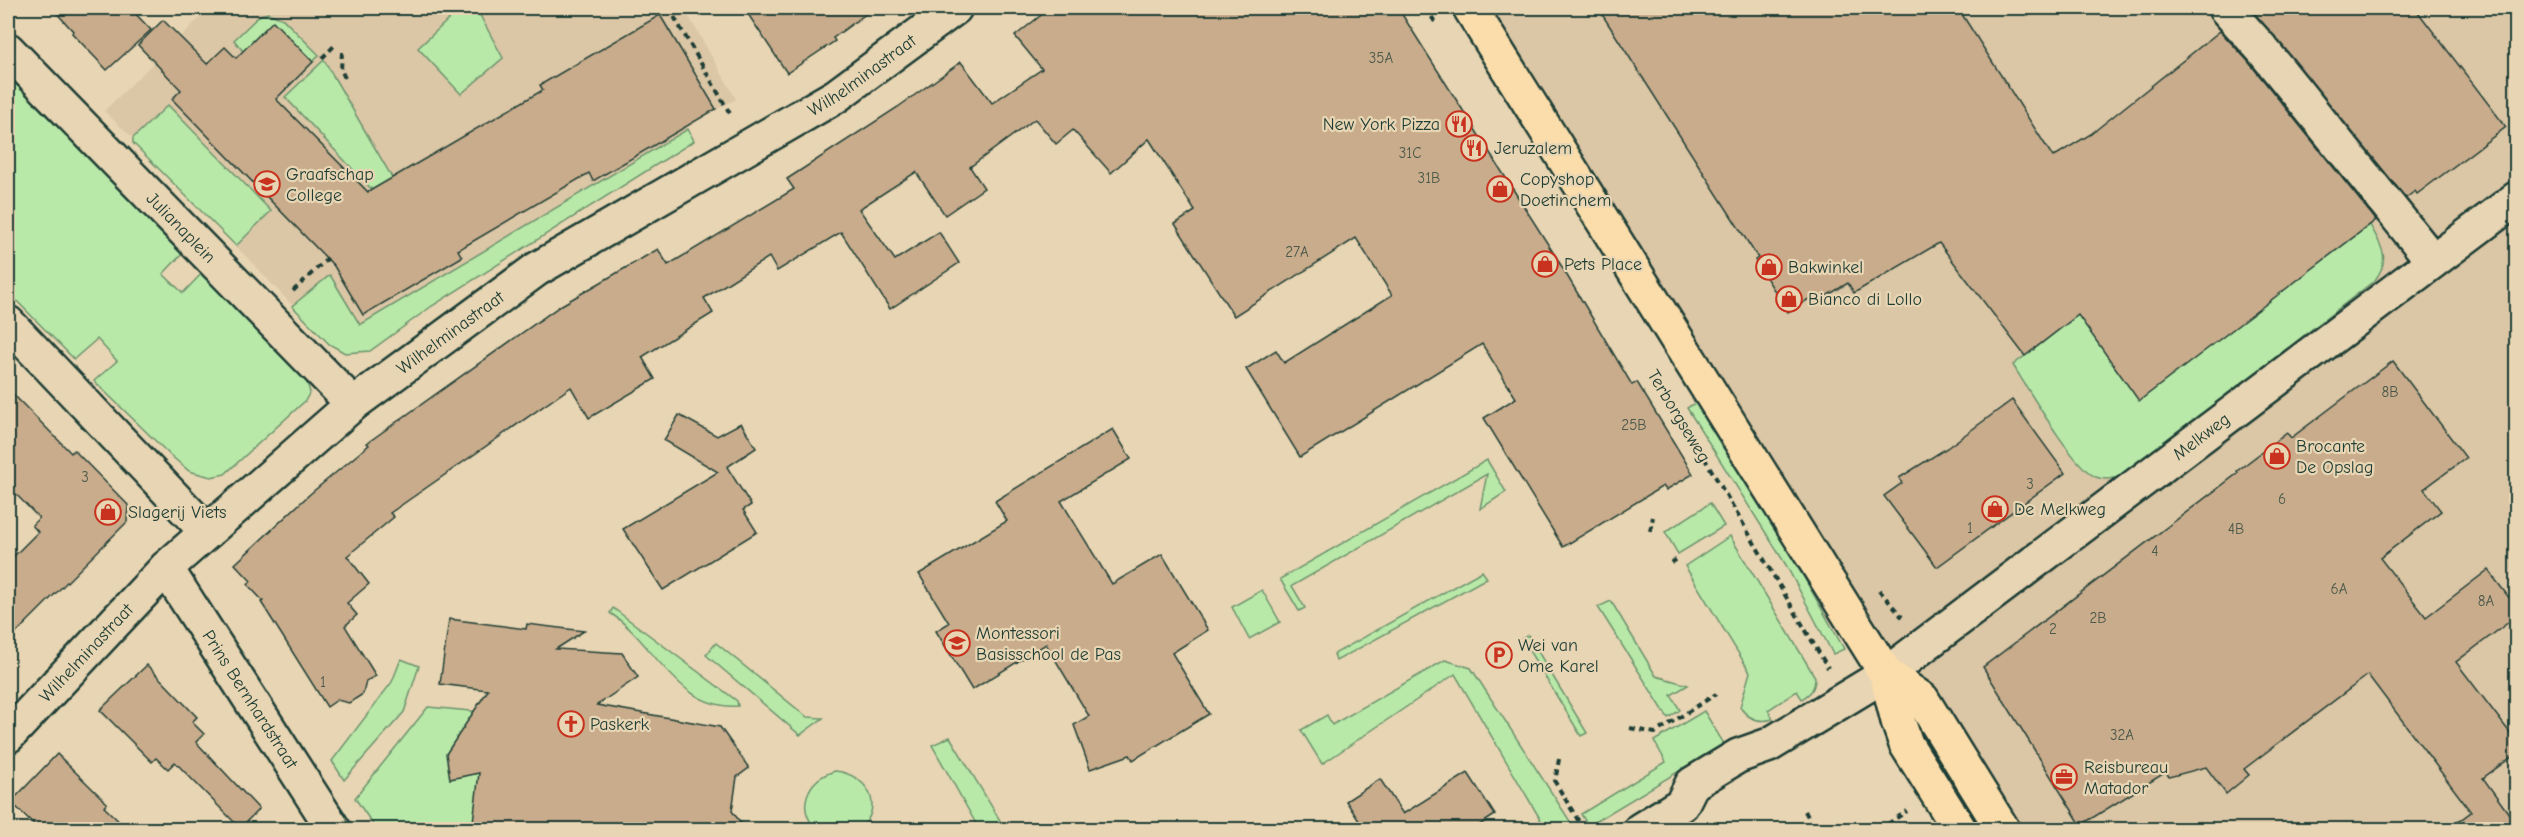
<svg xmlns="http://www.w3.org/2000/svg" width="2524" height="837" viewBox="0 0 2524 837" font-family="'Comic Neue',sans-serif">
  <rect width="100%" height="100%" fill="#e8d5b3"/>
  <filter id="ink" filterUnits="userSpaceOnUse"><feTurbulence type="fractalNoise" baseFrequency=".0167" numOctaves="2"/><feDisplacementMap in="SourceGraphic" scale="12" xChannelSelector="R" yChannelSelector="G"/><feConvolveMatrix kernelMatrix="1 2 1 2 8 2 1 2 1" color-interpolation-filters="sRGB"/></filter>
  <g filter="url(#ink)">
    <g fill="#dbc6a5">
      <path d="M 210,8 L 684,8 L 736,99 L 686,126 L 694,141 L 432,306 L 370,351 L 345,353 L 329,344 L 236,246 L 133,143 L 133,138 L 104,111 Z"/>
      <path d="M 1475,8 L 2516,8 L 2516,829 L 1987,829 Z"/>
    </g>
    <g fill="#b9e9a8" stroke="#6c936e" stroke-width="1.5">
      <path d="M 461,8 L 476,8 L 503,58 L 461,94 L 418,48 Z"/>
      <path d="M 268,13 L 283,19 L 319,55 L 313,62 L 247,56 L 234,40 L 260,15 Z"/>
      <path d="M 324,60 L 393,179 L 376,194 L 285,97 Z"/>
      <path d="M 8,72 L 184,252 L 163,274 L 183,293 L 204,271 L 305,377 L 310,392 L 305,401 L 225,474 L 211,477 L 189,471 L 169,454 L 94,381 L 117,361 L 97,339 L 74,359 L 8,292 Z"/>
      <path d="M 168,105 L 271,211 L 236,246 L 133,143 L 133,138 Z"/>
      <path d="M 688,129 L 694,141 L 432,306 L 370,351 L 345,353 L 329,344 L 292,306 L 330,275 L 360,325 Z"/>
      <path d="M 2370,225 C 2382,247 2391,259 2375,280 L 2124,476 C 2114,478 2106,481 2096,477 C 2074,468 2028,389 2013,365 L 2078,315 Z"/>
      <path d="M 1698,401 L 1773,522 L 1844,649 L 1833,654 L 1786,565 L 1687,408 Z"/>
      <path d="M 1487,460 L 1506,492 L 1480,509 L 1487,474 L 1292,586 L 1305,608 L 1299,611 L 1280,579 Z"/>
      <path d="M 1710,503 L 1724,526 L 1678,554 L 1665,532 Z"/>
      <path d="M 1730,536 L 1815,677 C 1815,689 1811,693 1802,699 L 1797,691 L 1768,710 L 1773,719 C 1759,723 1748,719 1740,707 L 1750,672 L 1685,566 Z"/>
      <path d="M 1482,571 L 1487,578 L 1336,661 L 1334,654 Z"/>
      <path d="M 1262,590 L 1280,622 L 1249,639 L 1232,607 Z"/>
      <path d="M 1611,601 L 1656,676 L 1688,685 L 1671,695 L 1680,710 L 1668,718 L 1598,607 Z"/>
      <path d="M 613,608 L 737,701 L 738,706 C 677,710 654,641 610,613 Z"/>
      <path d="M 1528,635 L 1587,733 L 1581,736 L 1522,639 Z"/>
      <path d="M 716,643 L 807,717 L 823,718 L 800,735 L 706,655 Z"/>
      <path d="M 401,659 L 419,666 L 404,712 L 344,780 L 332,761 L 392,682 Z"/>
      <path d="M 1445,660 L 1471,668 L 1575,829 L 1546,829 L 1455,674 L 1322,764 L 1301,730 L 1327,715 L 1332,725 Z"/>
      <path d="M 428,707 L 492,713 L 543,829 L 376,829 L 355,798 Z"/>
      <path d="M 1704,711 L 1724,744 L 1588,826 L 1581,814 L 1666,762 L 1654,741 Z"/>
      <path d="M 950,737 L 1001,822 L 999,829 L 979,829 L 932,745 Z"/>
      <path d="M 835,771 C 866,774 886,805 860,829 L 816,829 C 796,807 807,779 835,771 Z"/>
    </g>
    <g fill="#c9ac8c" stroke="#1f3d34" stroke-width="1.5">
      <path d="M 52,8 L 130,8 L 151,30 L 107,70 L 72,33 L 73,31 Z"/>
      <path d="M 744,8 L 874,8 L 833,38 L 835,41 L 787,73 Z"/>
      <path d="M 1050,8 L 1398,8 L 1556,257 L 1632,385 L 1637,382 L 1693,474 L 1666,490 L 1663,486 L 1563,547 L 1484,418 L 1516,398 L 1482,344 L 1300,457 L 1246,369 L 1276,350 L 1284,363 L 1392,295 L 1356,238 L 1234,316 L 1175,224 L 1195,211 L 1149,139 L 1111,173 L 1073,130 L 1056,144 L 1035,119 L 970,167 L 984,188 L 945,215 L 916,172 L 859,209 L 895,260 L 939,232 L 959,263 L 890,309 L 841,232 L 777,271 L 769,257 L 704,298 L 713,313 L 642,357 L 655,379 L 589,418 L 571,387 L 390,513 L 394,517 L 347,556 L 369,584 L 347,603 L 357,615 L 345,626 L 376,676 L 366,681 L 363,694 L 349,703 L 337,700 L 327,707 L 261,602 L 263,601 L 248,585 L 251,581 L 235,564 L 310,494 L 369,445 L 367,443 L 560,306 L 658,249 L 668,265 L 794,189 L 787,179 L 898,107 L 961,62 L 992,103 L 1042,69 L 1015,36 Z"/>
      <path d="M 1598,8 L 1958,8 L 2053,157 L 2091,134 L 2220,31 L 2247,60 L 2376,220 L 2139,401 L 2078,315 L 2025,356 L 1939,243 L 1854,293 L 1848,283 L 1815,303 L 1812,297 L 1788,312 L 1755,260 L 1758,258 Z"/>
      <path d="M 2250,8 L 2415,8 L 2506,127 L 2417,194 L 2415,191 L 2406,198 Z"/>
      <path d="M 660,15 L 716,109 L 593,181 L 589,173 L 458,250 L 462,257 L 363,315 L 334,266 L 172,99 L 181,90 L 138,45 L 163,20 L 207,64 L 225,47 L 236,58 L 273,21 L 313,62 L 276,99 L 368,192 L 543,90 L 540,85 Z"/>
      <path d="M 2393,361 L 2466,458 L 2424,489 L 2441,511 L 2380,558 L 2426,617 L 2488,570 L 2517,608 L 2517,616 L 2456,662 L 2517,742 L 2517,753 L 2483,778 L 2517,825 L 2517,830 L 2447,830 L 2471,812 L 2368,675 L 2244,769 L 2249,775 L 2226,794 L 2206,767 L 2169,777 L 2166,772 L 2081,825 L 1983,667 L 2238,473 L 2237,471 L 2287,433 L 2291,438 Z"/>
      <path d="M 8,389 L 71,453 L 74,450 L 128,505 L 127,522 L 8,641 L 8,562 L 38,532 L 32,525 L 39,518 L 8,486 Z"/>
      <path d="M 2012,400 L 2065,473 L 1937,567 L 1884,496 L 1902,483 L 1899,478 L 1947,448 Z"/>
      <path d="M 679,415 L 717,436 L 741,423 L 756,448 L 727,467 L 751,505 L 743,510 L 757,532 L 663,590 L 623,529 L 718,472 L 664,440 Z"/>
      <path d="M 1113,429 L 1131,459 L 1061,501 L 1112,584 L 1162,554 L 1208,630 L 1172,653 L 1209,714 L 1133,760 L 1130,755 L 1090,769 L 1074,725 L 1089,716 L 1046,644 L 972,690 L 936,631 L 949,623 L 919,574 L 1007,521 L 995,501 Z"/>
      <path d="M 449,619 L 526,629 L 527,624 L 584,631 L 556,649 L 622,653 L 638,677 L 597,705 L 720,727 L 749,768 L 737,777 L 732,811 L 746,830 L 472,830 L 479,773 L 450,779 L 446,754 L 488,690 L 440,684 Z"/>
      <path d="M 147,665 L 197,717 L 192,722 L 204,734 L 196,742 L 259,809 L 240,828 L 175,762 L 168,769 L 156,758 L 152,762 L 100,710 Z"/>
      <path d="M 57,754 L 107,803 L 104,807 L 128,830 L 40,830 L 11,802 Z"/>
      <path d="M 1468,773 L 1495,815 L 1472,830 L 1365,830 L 1346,801 L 1380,779 L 1403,814 Z"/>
    </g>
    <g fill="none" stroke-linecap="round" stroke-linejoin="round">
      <g stroke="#1f3d34" stroke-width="38">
        <g id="minor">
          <path d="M 2225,8 L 2261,48 L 2433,261"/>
          <path id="s1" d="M 8,50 L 353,404"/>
          <path d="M 8,323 L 207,532"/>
          <path id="s2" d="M 166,568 L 334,830"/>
          <path id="s3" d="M 8,736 L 166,568 L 353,404 L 537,269 L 836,96 L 955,8"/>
          <path id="s4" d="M 1640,830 L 1682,804 L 1692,784 L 1738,756 L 1769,745 L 1886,674 L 2516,199"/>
        </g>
      </g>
      <g stroke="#1f3d34" stroke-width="38">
        <g id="major">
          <path d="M 1470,8 L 1886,674 L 1898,721 L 1906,744 L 1960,830"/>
          <path d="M 1886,674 L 1922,699 L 2003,830"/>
        </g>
      </g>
      <g stroke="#1f3d34" stroke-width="4" stroke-dasharray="6 4.5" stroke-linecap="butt">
        <path d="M 669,8 L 732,117"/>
        <path d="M 1426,8 L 1435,22"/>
        <path d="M 342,52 L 341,70 L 346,80"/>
        <path d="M 322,58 L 335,45"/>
        <path d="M 293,291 L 328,258"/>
        <path d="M 1699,449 L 1828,668"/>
        <path d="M 1650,531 L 1653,517"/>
        <path d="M 1671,563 L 1679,558"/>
        <path d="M 1879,590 L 1902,617"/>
        <path d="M 1630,728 L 1655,733 L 1716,694"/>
        <path d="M 1559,759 L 1555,782 L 1584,830"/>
        <path d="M 1805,811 L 1815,830"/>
        <path d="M 1879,830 L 1907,811"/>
      </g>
      <use href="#minor" stroke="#e8d5b3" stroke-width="33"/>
      <use href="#major" stroke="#fbddab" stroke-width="33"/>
    </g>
  </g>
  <defs>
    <g id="restaurant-ring" transform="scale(1.35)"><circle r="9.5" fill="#e8d5b3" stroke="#c8321e" stroke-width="1.5"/><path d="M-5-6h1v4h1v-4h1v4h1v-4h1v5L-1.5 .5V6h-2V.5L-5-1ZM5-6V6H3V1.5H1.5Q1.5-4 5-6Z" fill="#c8321e"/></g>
    <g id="university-ring" transform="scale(1.35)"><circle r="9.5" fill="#e8d5b3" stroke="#c8321e" stroke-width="1.5"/><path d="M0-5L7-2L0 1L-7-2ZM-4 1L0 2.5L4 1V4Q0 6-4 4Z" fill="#c8321e"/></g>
    <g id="shop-ring" transform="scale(1.35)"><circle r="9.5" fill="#e8d5b3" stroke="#c8321e" stroke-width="1.5"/><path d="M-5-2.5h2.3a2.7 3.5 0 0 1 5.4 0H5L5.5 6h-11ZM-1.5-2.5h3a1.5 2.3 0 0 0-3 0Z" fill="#c8321e"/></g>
    <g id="school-ring" transform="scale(1.35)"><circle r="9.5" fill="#e8d5b3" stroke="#c8321e" stroke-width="1.5"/><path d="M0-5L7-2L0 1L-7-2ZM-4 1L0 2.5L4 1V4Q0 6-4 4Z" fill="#c8321e"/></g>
    <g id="parking-ring" transform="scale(1.35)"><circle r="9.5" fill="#e8d5b3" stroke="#c8321e" stroke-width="1.5"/><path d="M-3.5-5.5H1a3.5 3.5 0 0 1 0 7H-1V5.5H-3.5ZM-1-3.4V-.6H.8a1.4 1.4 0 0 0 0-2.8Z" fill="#c8321e"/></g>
    <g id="church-ring" transform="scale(1.35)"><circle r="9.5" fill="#e8d5b3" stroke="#c8321e" stroke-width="1.5"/><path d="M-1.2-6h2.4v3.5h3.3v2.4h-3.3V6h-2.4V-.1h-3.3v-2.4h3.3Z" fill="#c8321e"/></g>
    <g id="office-ring" transform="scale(1.35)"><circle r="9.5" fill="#e8d5b3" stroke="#c8321e" stroke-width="1.5"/><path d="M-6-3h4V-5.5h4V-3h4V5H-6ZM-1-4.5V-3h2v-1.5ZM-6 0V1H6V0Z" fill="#c8321e"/></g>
  </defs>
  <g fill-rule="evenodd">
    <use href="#restaurant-ring" x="1459" y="124"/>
    <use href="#restaurant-ring" x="1474" y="148"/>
    <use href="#university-ring" x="267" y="184"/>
    <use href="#shop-ring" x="1500" y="189"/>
    <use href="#shop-ring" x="1545" y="264"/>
    <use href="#shop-ring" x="1769" y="267"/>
    <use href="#shop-ring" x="1789" y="299"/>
    <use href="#shop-ring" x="2277" y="456"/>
    <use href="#shop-ring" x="1995" y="509"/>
    <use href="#shop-ring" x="108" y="512"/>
    <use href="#school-ring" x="957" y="643"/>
    <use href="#parking-ring" x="1499" y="655"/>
    <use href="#church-ring" x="571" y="724"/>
    <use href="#office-ring" x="2064" y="777"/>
  </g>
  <g text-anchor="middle" stroke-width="4.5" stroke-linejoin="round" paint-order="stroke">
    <g font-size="15" fill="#4a594a">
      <text x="1381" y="63">35A</text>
      <text x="1410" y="158">31C</text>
      <text x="1429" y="183">31B</text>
      <text x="1297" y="257">27A</text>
      <text x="2390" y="397">8B</text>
      <text x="1634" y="430">25B</text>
      <text x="85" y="482">3</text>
      <text x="2030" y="489">3</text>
      <text x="2282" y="504">6</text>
      <text x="1970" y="533">1</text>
      <text x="2236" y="534">4B</text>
      <text x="2155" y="556">4</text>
      <text x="2339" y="594">6A</text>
      <text x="2486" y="606">8A</text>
      <text x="2098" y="623">2B</text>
      <text x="2053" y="634">2</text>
      <text x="323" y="687">1</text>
      <text x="2122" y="740">32A</text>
    </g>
    <g font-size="18" fill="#1f3d34" stroke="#e8d5b3">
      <text dy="6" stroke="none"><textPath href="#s3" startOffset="1086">Wilhelminastraat</textPath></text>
      <text dy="6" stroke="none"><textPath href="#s1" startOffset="248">Julianaplein</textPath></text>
      <text dy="6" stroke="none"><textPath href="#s3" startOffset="600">Wilhelminastraat</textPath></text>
      <text transform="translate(1679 416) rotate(59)" y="6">Terborgseweg</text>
      <text dy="6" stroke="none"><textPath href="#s4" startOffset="690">Melkweg</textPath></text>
      <text dy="6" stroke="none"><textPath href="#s3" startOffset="114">Wilhelminastraat</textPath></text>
      <text dy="6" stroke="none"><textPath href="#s2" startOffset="156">Prins Bernhardstraat</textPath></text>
    </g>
    <g font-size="18" fill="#1f3d34" stroke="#e8d5b3" text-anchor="start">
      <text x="1440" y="130" text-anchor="end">New York Pizza</text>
      <text x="1494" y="154">Jeruzalem</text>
      <text x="286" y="180">Graafschap<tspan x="286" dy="21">College</tspan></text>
      <text x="1520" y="185">Copyshop<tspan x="1520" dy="21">Doetinchem</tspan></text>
      <text x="1564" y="270">Pets Place</text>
      <text x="1788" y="273">Bakwinkel</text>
      <text x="1808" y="305">Bianco di Lollo</text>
      <text x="2296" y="452">Brocante<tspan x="2296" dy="21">De Opslag</tspan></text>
      <text x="2014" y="515">De Melkweg</text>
      <text x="128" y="518">Slagerij Viets</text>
      <text x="976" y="639">Montessori<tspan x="976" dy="21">Basisschool de Pas</tspan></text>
      <text x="1518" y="651">Wei van<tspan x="1518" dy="21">Ome Karel</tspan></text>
      <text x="590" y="730">Paskerk</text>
      <text x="2084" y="773">Reisbureau<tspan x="2084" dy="21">Matador</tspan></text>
    </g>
  </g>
  <rect width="2524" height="837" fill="none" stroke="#e8d5b3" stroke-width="30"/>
  <rect x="15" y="15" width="2494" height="807" fill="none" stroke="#1f3d34" stroke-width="2" filter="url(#ink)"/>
</svg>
